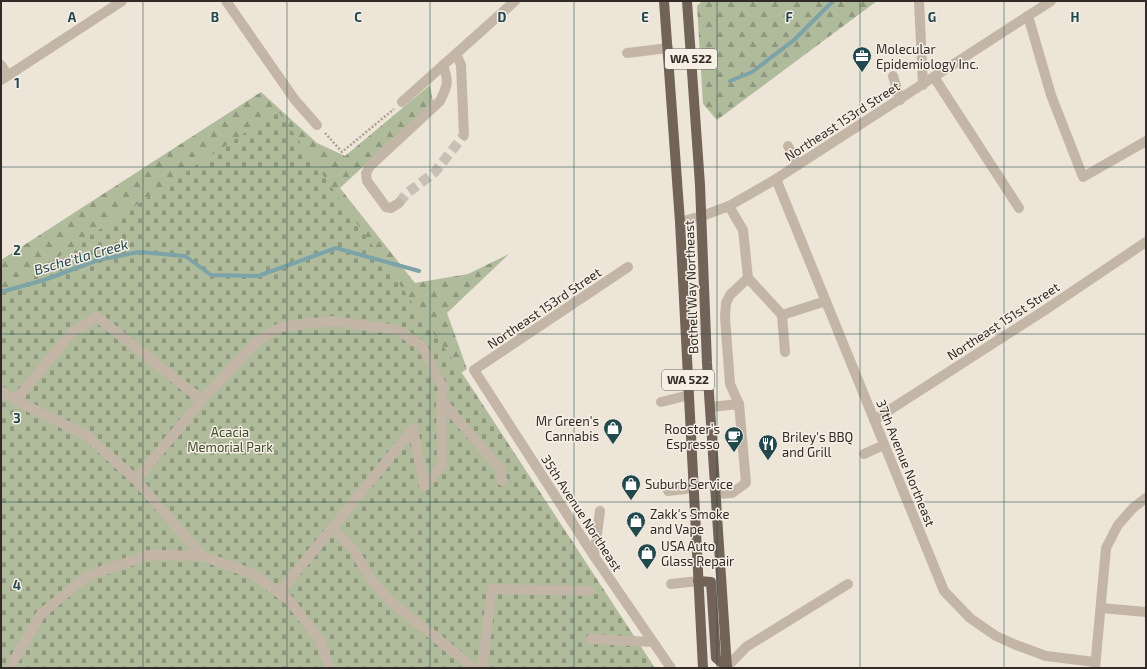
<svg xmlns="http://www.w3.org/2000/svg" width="1147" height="669" viewBox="0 0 1147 669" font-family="'Exo 2',sans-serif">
  <defs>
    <pattern id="forest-firs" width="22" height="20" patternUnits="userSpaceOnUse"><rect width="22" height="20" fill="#afbb9b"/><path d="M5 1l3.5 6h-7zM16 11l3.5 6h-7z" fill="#8f987e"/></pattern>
    <pattern id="cemetery-stones" width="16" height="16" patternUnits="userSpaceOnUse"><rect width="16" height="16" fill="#afbb9b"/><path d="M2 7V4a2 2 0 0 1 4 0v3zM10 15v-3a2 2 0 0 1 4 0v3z" fill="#8f987e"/></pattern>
  </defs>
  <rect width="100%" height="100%" fill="#eee5d9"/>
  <g fill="url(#forest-firs)">
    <path d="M 702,1 L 877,1 L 717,120 L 703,104 L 697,6 Z"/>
    <path d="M 430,85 L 433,102 L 340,188 L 415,283 L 468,274 L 509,254 L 447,313 L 467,369 L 447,382 L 1,327 L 1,260 L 261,92 L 317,143 L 345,156 Z"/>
  </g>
  <path fill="url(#cemetery-stones)" d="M 278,111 L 466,379 L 655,668 L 1,668 L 1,295 Z"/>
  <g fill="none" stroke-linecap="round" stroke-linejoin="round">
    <g stroke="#7ca3a7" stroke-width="4">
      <path d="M 730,81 L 752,72 L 794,40 L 833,1"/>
      <path d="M 1,292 L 44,280 L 98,260 L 139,252 L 185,256 L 211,275 L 258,276 L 336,248 L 419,271"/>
    </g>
    <path stroke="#c8c0b5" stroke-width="10" stroke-dasharray="10 5" stroke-linecap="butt" d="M 399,203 L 406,194 L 435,172 L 464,135"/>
    <path stroke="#b0a091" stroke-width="2.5" stroke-dasharray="2 2" stroke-linecap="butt" d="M 325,133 L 342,152 L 394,109"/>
    <g stroke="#c4b6a7" stroke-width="10">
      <path d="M 226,1 L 295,100 L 317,125"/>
      <path d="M 919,1 L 923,85"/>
      <path d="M 1028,16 L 1051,95 L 1083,177 L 1146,141"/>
      <path d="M 627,53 L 668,48"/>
      <path d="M 456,54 L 461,65 L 464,135"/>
      <path d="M 1,65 L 8,75"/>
      <path d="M 893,76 L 900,100"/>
      <path d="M 934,77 L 1019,208"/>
      <path d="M 1,80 L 122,1"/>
      <path d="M 402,102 L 515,1"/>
      <path d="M 788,146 L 798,165"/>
      <path d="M 776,179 L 944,591 L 970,618 L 996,636 L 1016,645 L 1046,656 L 1095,662"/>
      <path d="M 399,203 L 391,208 L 386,207 L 367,181 L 366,173 L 370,166 L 440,101 C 448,85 449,82 443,65"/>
      <path d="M 680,222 L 702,216 L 729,206 L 776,179 L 1051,1"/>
      <path d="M 628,267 L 474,370 L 594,556 L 671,668"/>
      <path d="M 748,278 L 782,315 L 785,352"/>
      <path d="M 782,315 L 826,301"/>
      <path d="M 1,391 L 27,406 L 86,435 L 136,480 L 202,556"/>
      <path d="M 16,400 L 72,332 L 97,317 L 202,400"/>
      <path d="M 661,402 L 689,395"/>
      <path d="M 710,407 L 739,404"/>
      <path d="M 874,420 L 1045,310 L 1146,242"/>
      <path d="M 864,454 L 884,445"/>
      <path d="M 136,480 L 202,400 L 257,341 L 281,327 L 333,321 L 398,330 L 422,346 L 443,388 L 441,400"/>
      <path d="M 668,491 L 694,488"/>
      <path d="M 716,494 L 732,493 L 746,483 L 739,404 L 730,384 L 725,317 L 726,303 L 730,295 L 748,278 L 743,230 L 729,206"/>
      <path d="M 332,527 L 353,549 L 372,581 L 390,601 L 474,668"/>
      <path d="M 594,556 L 600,511"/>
      <path d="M 671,584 L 698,581"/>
      <path d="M 279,593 L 413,429 L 424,486 L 442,465 L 441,400 L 501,470 L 502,481"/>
      <path d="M 1101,608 L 1146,612"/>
      <path d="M 591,639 L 653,642"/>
      <path d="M 11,668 L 12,664 L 41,614 L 87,576 L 149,555 L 202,556 L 253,574 L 289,600 L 319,639 L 330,668"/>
      <path d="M 482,668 L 492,589 L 590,591"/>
      <path d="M 729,668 L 727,667 L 746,647 L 848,584"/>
      <path d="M 1095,668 L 1106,548 L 1118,525 L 1133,508 L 1146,498"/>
    </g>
    <g stroke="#726359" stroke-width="10">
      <path d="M 664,1 L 680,222 L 703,668"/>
      <path d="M 687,1 L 700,185 L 707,363 L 727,668"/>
      <path d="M 698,581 L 711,582 L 716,658 L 727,667"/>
    </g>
  </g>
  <path fill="none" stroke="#21494e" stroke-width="1" stroke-opacity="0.55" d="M 143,1 L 143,668M 287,1 L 287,668M 430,1 L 430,668M 574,1 L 574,668M 717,1 L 717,668M 860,1 L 860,668M 1004,1 L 1004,668M 1,167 L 1146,167M 1,334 L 1146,334M 1,502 L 1146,502"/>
  <defs>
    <g id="office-pin" transform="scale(1)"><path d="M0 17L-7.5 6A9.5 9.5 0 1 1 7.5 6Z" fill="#21494e" stroke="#f6efe5"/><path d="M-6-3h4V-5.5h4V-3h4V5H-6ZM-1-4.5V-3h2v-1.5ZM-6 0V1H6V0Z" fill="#fff"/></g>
    <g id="shop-pin" transform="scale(1)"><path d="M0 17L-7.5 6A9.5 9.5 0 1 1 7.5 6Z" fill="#21494e" stroke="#f6efe5"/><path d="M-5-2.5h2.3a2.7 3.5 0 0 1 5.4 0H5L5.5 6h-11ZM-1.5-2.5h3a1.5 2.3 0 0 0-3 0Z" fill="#fff"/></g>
    <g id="cafe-pin" transform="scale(1)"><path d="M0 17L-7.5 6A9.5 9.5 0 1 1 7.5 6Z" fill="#21494e" stroke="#f6efe5"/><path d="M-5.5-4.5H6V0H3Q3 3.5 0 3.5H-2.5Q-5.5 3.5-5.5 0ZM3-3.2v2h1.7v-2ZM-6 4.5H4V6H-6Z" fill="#fff"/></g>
    <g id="restaurant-pin" transform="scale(1)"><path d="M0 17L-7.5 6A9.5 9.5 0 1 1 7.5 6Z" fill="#21494e" stroke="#f6efe5"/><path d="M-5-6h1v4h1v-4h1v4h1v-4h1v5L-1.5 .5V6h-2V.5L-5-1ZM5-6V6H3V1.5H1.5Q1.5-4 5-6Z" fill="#fff"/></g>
  </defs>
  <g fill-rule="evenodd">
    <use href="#office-pin" x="862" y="56"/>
    <use href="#shop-pin" x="613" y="428"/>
    <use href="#cafe-pin" x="734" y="436"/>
    <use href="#restaurant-pin" x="768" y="444"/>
    <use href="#shop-pin" x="631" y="484"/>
    <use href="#shop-pin" x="636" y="521"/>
    <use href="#shop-pin" x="647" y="553"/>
  </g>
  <g text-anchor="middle" stroke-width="3" stroke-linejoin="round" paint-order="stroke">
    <g fill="#f6efe5" stroke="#6d655f" stroke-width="1">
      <rect x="665" y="49" width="52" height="20" rx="3"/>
      <rect x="662" y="370" width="52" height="20" rx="3"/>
    </g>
    <g font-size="12" font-weight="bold" fill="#322a26">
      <text x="691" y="63">WA 522</text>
      <text x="688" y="384">WA 522</text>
    </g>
    <g font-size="13" fill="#322a26" stroke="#f6efe5" text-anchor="start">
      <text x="876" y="54">Molecular<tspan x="876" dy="15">Epidemiology Inc.</tspan></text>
      <text x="599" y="426" text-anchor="end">Mr Green's<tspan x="599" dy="15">Cannabis</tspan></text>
      <text x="720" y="434" text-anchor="end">Rooster’s<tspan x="720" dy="15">Espresso</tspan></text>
      <text x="782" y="442">Briley's BBQ<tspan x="782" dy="15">and Grill</tspan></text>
      <text x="645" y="489">Suburb Service</text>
      <text x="650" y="519">Zakk's Smoke<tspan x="650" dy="15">and Vape</tspan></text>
      <text x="661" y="551">USA Auto<tspan x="661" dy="15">Glass Repair</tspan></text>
    </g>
    <g font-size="13" fill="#322a26" stroke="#f6efe5">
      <text transform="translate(842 121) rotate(-33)" y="5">Northeast 153rd Street</text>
      <text transform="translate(691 287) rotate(-92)" y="5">Bothell Way Northeast</text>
      <text transform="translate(544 308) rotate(-34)" y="5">Northeast 153rd Street</text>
      <text transform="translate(1003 321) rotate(-33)" y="5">Northeast 151st Street</text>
      <text transform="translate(906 463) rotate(68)" y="5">37th Avenue Northeast</text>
      <text transform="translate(582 513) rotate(57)" y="5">35th Avenue Northeast</text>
    </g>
    <g font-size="13" fill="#404d2d" stroke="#f6efe5">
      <text x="230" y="437">Acacia<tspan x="230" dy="15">Memorial Park</tspan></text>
    </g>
    <g font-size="14" font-style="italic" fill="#21494e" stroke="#f6efe5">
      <text transform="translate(81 257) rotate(-16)" y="5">Bsche'tla Creek</text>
    </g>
  </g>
  <g font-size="13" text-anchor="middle" font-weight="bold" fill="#21494e" stroke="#f6efe5" stroke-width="3" stroke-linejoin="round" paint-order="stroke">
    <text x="72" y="22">A</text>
    <text x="215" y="22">B</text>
    <text x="358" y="22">C</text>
    <text x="502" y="22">D</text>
    <text x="645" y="22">E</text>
    <text x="789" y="22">F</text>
    <text x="932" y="22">G</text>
    <text x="1075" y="22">H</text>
    <text x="17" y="88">1</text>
    <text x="17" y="255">2</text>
    <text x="17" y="423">3</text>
    <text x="17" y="590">4</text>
  </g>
  <rect width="1147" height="669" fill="none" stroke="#322a26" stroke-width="4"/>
</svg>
